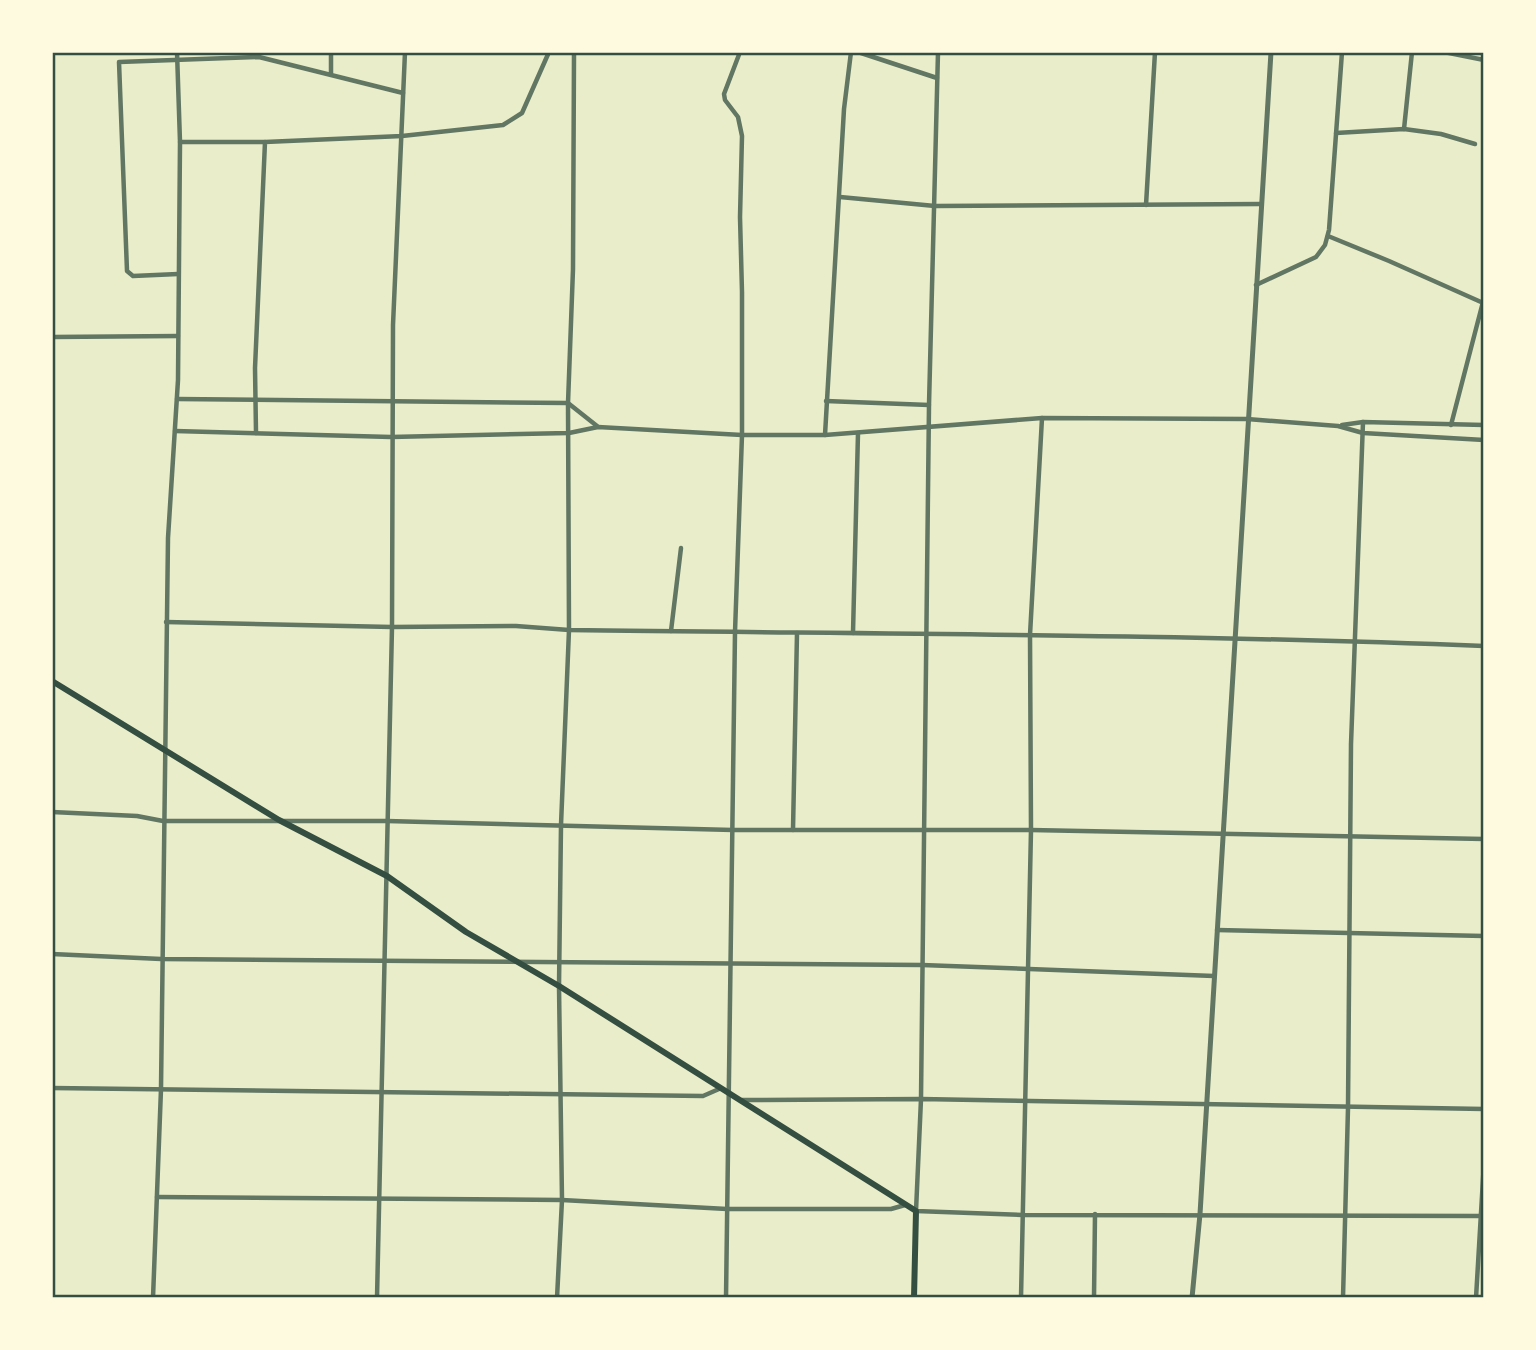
<svg xmlns="http://www.w3.org/2000/svg" width="1536" height="1350" viewBox="0 0 1536 1350" font-family="Ubuntu,sans-serif">
  <rect width="100%" height="100%" fill="#e9edc9"/>
  <g fill="none" stroke-linecap="round" stroke-linejoin="round">
    <g stroke="#617663" stroke-width="4.5">
      <path d="M 858,52 L 937,78"/>
      <path d="M 938,52 L 929,405 L 921,1099 L 916,1211 L 1023,1215 L 1484,1216"/>
      <path d="M 1444,52 L 1484,60"/>
      <path d="M 331,73 L 331,52"/>
      <path d="M 1404,129 L 1412,52"/>
      <path d="M 1336,133 L 1404,129 L 1441,134 L 1475,144"/>
      <path d="M 180,142 L 265,142"/>
      <path d="M 840,197 L 935,206 L 1260,204"/>
      <path d="M 1146,205 L 1155,52"/>
      <path d="M 1328,236 L 1389,261 L 1481,302"/>
      <path d="M 178,274 L 133,276 L 127,271 L 119,62 L 259,57 L 403,93"/>
      <path d="M 1256,285 L 1316,257 L 1325,245 L 1329,230 L 1342,52"/>
      <path d="M 52,337 L 178,336"/>
      <path d="M 177,399 L 568,403 L 597,426"/>
      <path d="M 826,401 L 929,405"/>
      <path d="M 1342,425 L 1363,422 L 1484,425"/>
      <path d="M 1451,425 L 1484,298"/>
      <path d="M 175,431 L 391,437 L 569,433 L 598,427 L 742,435 L 825,435 L 1042,418 L 1247,419 L 1338,426 L 1363,433 L 1484,440"/>
      <path d="M 256,433 L 255,368 L 265,142 L 402,136 L 503,125 L 522,113 L 549,52"/>
      <path d="M 825,435 L 844,109 L 851,52"/>
      <path d="M 166,622 L 392,627 L 516,626 L 569,630 C 874,634 1179,634 1484,646"/>
      <path d="M 671,631 L 681,548"/>
      <path d="M 853,633 L 858,433"/>
      <path d="M 52,812 L 137,816 L 163,821 L 387,821 L 733,830 L 1031,830 L 1484,839"/>
      <path d="M 793,830 L 797,633"/>
      <path d="M 1217,930 L 1484,936"/>
      <path d="M 52,954 L 161,959 L 922,965 L 1214,976"/>
      <path d="M 52,1088 L 703,1096 L 719,1089"/>
      <path d="M 742,1100 L 921,1099 L 1484,1109"/>
      <path d="M 157,1197 L 562,1200 L 727,1209 L 891,1209 L 905,1205"/>
      <path d="M 153,1298 L 161,1089 L 168,538 L 178,380 L 180,142 L 177,52"/>
      <path d="M 377,1298 L 392,627 L 393,325 L 405,52"/>
      <path d="M 557,1298 L 562,1200 L 559,986 L 561,825 L 569,630 L 568,403 L 573,269 L 574,52"/>
      <path d="M 726,1298 L 735,632 L 742,435 L 742,292 L 740,217 L 742,136 L 738,117 L 725,100 L 724,94 L 740,52"/>
      <path d="M 1021,1298 L 1031,830 L 1030,635 L 1042,418"/>
      <path d="M 1094,1298 L 1095,1214"/>
      <path d="M 1343,1298 L 1348,1108 L 1351,744 L 1363,422"/>
      <path d="M 1476,1298 L 1484,1162"/>
    </g>
    <path stroke="#617663" stroke-width="5" d="M 1192,1298 L 1200,1214 L 1271,52"/>
    <path stroke="#344e41" stroke-width="6" d="M 52,681 L 279,820 L 387,876 L 466,932 L 559,986 L 916,1211 L 914,1298"/>
  </g>
  <rect width="1536" height="1350" fill="none" stroke="#fefae0" stroke-width="108"/>
  <rect x="54" y="54" width="1428" height="1242" fill="none" stroke="#344e41" stroke-width="2.5"/>
</svg>
